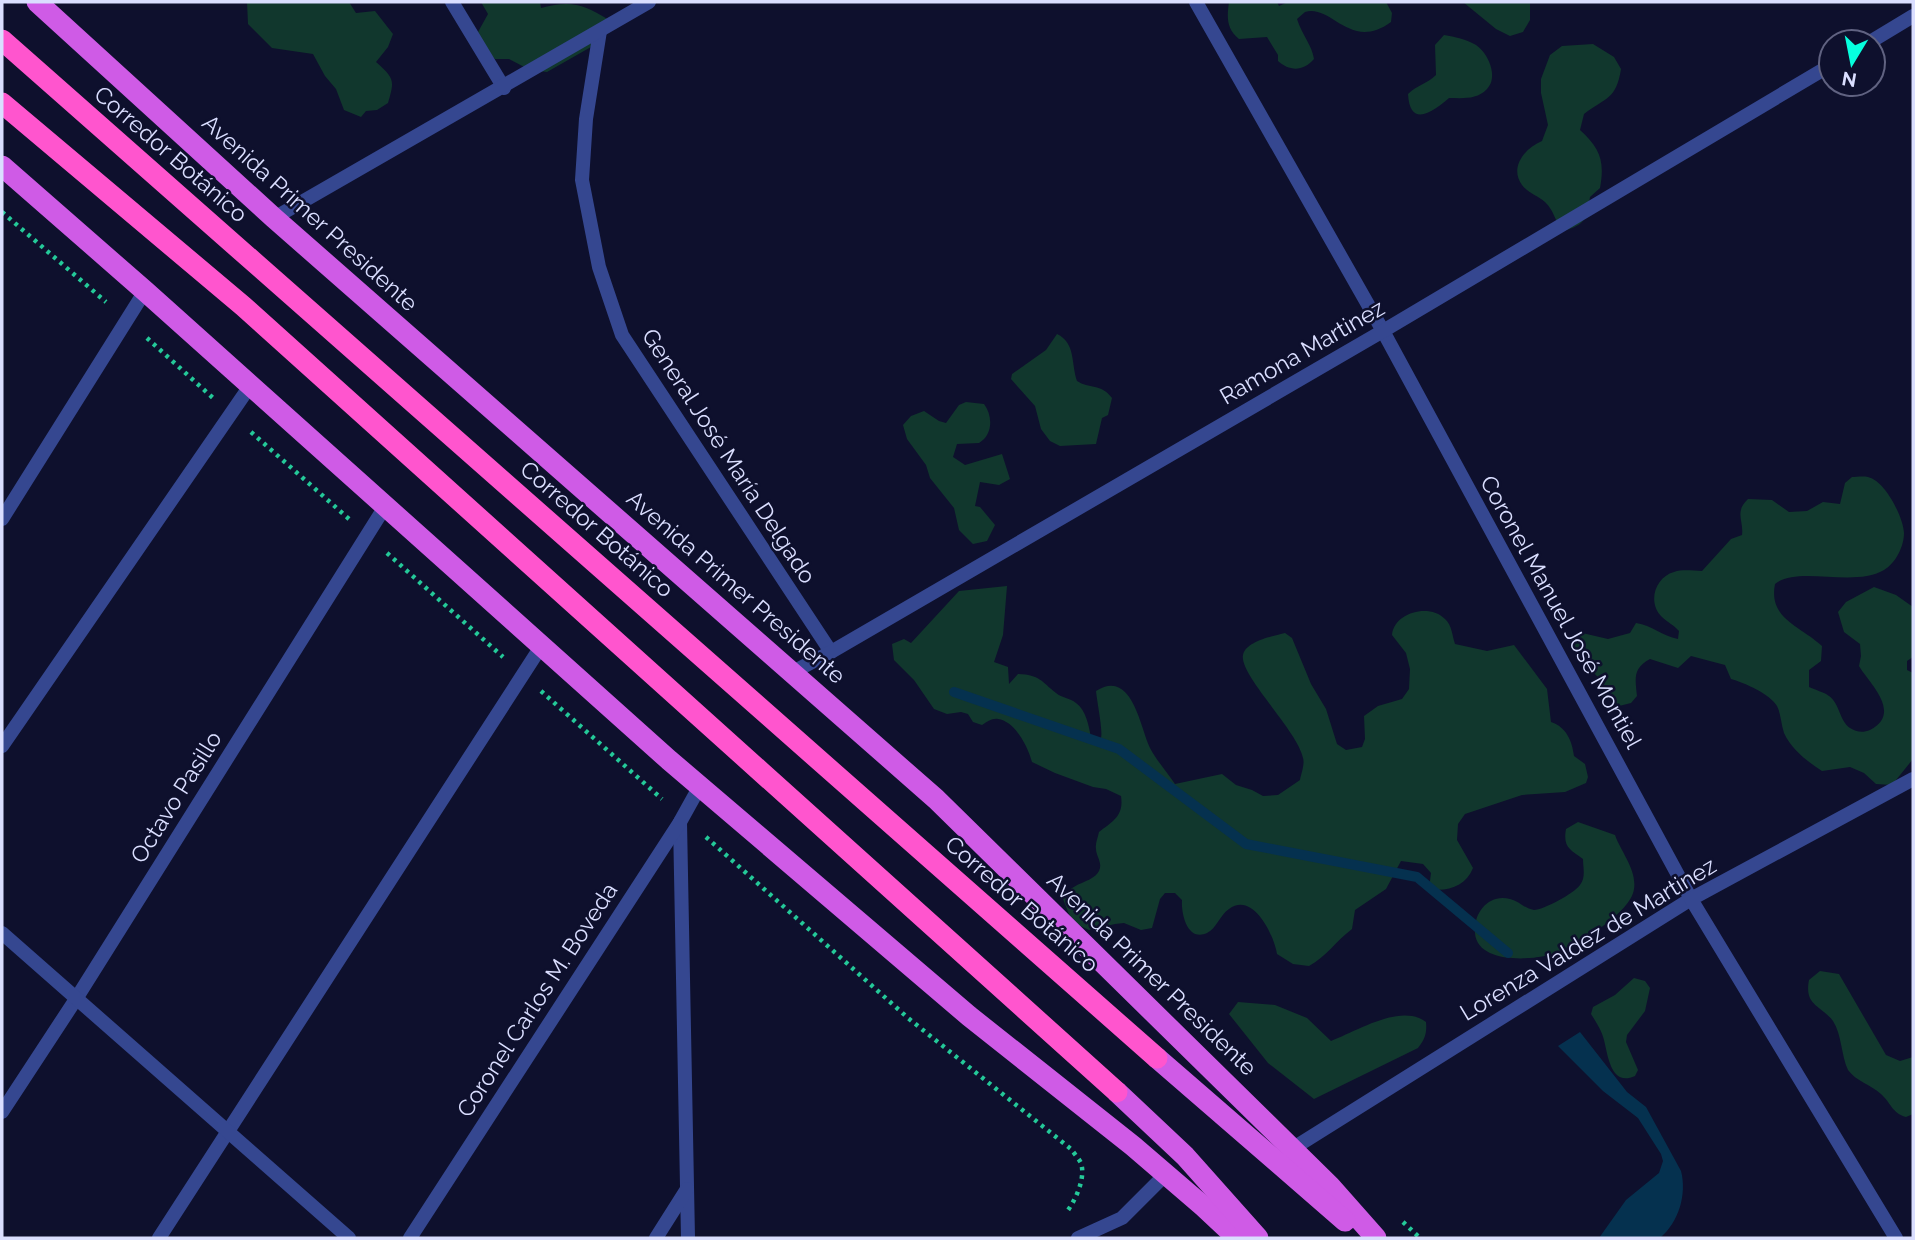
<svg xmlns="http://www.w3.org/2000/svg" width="1915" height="1240" viewBox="0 0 1915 1240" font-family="Raleway,sans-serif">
  <rect width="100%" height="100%" fill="#0e102d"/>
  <g fill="#11372d">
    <path d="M 247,2 L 349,2 L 356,13 L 375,11 L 393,34 L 388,47 L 376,62 C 394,78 395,80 388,103 L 377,110 L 366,111 L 361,117 L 344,110 L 336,89 L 325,76 L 313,54 L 272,48 L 248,24 Z"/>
    <path d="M 481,2 L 540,2 L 541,8 C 571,0 583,4 609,20 L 598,43 L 547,72 L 530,70 L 509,59 L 495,59 L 480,44 L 478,32 L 488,14 Z"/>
    <path d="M 1229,2 L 1277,2 L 1279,6 L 1288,2 L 1386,2 L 1392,13 L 1391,22 C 1350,52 1332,4 1305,12 L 1297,19 C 1302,35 1312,45 1314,59 C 1303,72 1289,71 1278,61 L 1278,55 L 1267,37 L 1239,39 C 1226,28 1227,17 1229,2 Z"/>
    <path d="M 1463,2 L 1530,2 L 1530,20 L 1523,32 L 1510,36 L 1496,29 Z"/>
    <path d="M 1444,35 C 1455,37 1466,39 1476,45 C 1488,53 1499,77 1487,89 C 1477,100 1462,98 1449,98 C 1435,110 1410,130 1408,94 C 1417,85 1427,84 1436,75 L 1435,45 Z"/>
    <path d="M 1593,44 L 1614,57 L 1621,69 C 1616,100 1606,97 1584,114 L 1580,130 C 1600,148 1605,161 1600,188 L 1590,197 C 1586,219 1587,224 1563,231 C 1555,222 1554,210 1545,202 C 1538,196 1528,193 1522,185 C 1509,167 1525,148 1542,141 L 1548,125 L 1541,93 L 1541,79 L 1550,55 L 1562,46 Z"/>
    <path d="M 1057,334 C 1076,343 1071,364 1077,381 C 1089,389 1101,383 1112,398 L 1108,415 L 1102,418 L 1096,444 L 1060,446 L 1050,441 L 1041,429 L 1035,406 L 1011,379 L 1012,374 L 1046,350 Z"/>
    <path d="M 966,402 L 984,404 C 993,416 993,435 979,443 L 957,444 L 953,457 L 965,465 L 1002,454 L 1010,479 L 999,485 L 980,482 L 975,506 L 980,507 L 995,525 L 987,541 L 973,544 L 959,530 L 954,508 L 930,478 L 926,465 L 907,439 L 903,425 L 911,416 L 924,411 L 939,421 L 946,423 L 959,405 Z"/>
    <path d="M 1852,477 C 1856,477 1863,476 1868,477 C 1885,481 1903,516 1904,533 C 1904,546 1896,563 1884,570 C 1853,588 1798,565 1775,584 C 1768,619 1801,626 1822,646 L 1821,661 L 1809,670 L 1809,687 C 1815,690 1824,692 1829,696 C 1840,704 1839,720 1850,728 C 1856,732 1863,733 1870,730 C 1903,713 1869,683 1859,666 L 1861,656 L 1860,644 L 1844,632 L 1838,612 L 1846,602 L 1874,587 L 1896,595 L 1913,607 L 1913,657 L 1907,661 L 1907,670 L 1913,673 L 1913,759 L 1892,785 L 1876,784 L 1864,773 L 1850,767 L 1822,771 C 1808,762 1791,749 1784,733 C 1781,724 1781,714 1777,706 C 1770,694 1745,683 1731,679 L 1725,665 L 1691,656 L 1678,668 L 1650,659 C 1633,668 1635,678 1637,696 L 1631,703 L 1619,706 C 1609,697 1605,684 1595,674 C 1583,660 1564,654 1578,632 L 1608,639 L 1630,633 L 1636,623 C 1652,625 1662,636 1678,639 L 1679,631 C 1674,625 1667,622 1662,617 C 1647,603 1655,577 1674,572 C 1683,569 1693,571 1702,571 L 1731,539 L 1742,535 C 1744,521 1734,512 1748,499 L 1772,500 L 1789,512 L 1807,511 L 1823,502 L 1840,504 L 1845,483 Z"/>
    <path d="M 1007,586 L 1003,635 L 994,662 L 1008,667 L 1009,684 L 1018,674 C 1040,675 1041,681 1056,693 C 1062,698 1070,698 1076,703 C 1086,710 1089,726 1091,738 L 1101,738 C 1103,730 1097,702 1096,691 C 1132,668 1140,727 1150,748 C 1157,761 1167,772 1175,784 L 1222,774 L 1236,785 L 1252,790 L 1263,796 L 1278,795 L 1300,780 C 1301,774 1305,764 1303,758 C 1298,731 1239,675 1243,655 C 1246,641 1273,636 1285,633 L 1292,638 L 1311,684 L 1326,709 L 1337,744 L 1346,750 L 1362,747 L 1365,739 L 1364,716 L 1378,706 L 1402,699 L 1409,689 L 1410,669 L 1406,653 L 1392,635 C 1394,612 1430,603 1445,619 C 1452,625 1452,635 1455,644 L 1487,651 L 1514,645 L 1547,689 L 1551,722 C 1566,727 1572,740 1574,756 L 1585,764 L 1588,777 L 1586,783 L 1565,792 L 1522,795 L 1465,814 L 1458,824 L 1457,840 L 1473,868 C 1466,886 1448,892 1429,889 L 1431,873 L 1423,864 L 1401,861 L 1386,889 L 1355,910 L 1352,929 C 1336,941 1326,957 1309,966 L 1293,964 L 1277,954 C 1274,935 1253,891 1229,909 C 1220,915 1216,929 1207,933 C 1187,942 1181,913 1182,900 L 1175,893 L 1165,893 L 1160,899 L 1152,928 L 1141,930 L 1124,923 L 1115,924 L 1089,930 L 1072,922 L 1063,899 C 1071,881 1092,884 1099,871 C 1103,863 1096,856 1096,849 C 1095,844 1098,837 1099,832 C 1113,821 1124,816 1121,796 L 1106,789 L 1093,787 L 1055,773 L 1032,762 C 1028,747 1015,721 998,719 C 992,718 987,722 982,725 L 973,722 L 968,714 L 961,712 L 947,714 L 934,709 L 914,680 L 894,660 L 892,644 L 904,639 L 911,643 L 959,591 Z"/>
    <path d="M 1578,822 L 1615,835 C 1621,852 1637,870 1634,889 C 1631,913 1579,943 1558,952 C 1538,961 1477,965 1475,933 C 1473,913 1489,893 1510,899 C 1519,901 1525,909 1534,910 C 1543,910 1575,893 1580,885 C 1586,877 1583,868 1583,859 C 1569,849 1563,847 1566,829 Z"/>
    <path d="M 1820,971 L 1839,974 L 1886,1055 L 1900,1061 L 1913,1057 L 1913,1114 L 1906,1117 C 1892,1113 1891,1103 1881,1094 C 1871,1085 1856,1081 1848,1070 C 1841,1055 1842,1035 1833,1021 C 1821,1005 1804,1006 1809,980 Z"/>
    <path d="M 1634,978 L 1645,981 L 1650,988 L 1645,1011 L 1627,1035 L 1626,1042 L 1638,1070 L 1635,1076 C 1611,1087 1608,1056 1604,1040 C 1602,1031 1596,1022 1591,1014 L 1593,1007 L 1615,995 Z"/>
    <path d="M 1238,1002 L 1275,1005 L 1307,1018 L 1331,1041 C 1357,1031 1401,1003 1426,1022 C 1427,1033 1425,1039 1418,1048 L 1314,1099 L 1268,1063 L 1229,1014 Z"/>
  </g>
  <path fill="#05314f" d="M 1580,1032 L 1627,1092 L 1646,1107 L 1681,1171 C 1687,1194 1679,1222 1660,1238 L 1599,1238 L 1626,1200 L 1659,1173 L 1663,1161 L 1661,1154 L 1638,1118 L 1603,1091 L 1558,1046 Z"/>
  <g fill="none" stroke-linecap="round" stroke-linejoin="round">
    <path stroke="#05314f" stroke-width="10" d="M 954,692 L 1119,749 L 1246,844 L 1417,877 L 1508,953"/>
    <g stroke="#24c999" stroke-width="4.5" stroke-dasharray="3.5 5" stroke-linecap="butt">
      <path d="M 2,212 L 106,302"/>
      <path d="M 147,338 L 213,398"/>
      <path d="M 251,432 L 349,519"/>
      <path d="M 387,553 L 503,657"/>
      <path d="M 541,691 L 662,799"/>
      <path d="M 706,837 L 908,1018 L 1071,1149 C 1074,1153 1079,1159 1081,1163 C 1086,1179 1075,1201 1066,1213"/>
      <path d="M 1403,1222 L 1420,1238"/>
    </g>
    <g stroke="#354790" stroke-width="14">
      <path d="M 600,31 L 586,119 L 582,180 L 599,267 L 622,335 L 831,652"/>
      <path d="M 2,519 L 145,291"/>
      <path d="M 2,746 L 250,386"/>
      <path d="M 2,1112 L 76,999 L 386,505"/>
      <path d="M 159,1238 L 542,645"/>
      <path d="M 1078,1238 L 1122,1218 L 1166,1174"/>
    </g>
    <g stroke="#354790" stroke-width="14">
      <path d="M 452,2 L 504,88"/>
      <path d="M 1196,2 L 1383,331 L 1691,899 L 1292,1149"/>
      <path d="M 1870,42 L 1913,16"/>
      <path d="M 274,218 L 649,2"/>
      <path d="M 793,672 L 831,652 L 1383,331 L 1831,65"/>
      <path d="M 680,822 L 688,1238"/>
      <path d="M 2,933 L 349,1238"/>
      <path d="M 656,1238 L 687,1189"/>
    </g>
    <g stroke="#354790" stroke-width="14">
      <path d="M 410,1238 L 680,822 L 700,786"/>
      <path d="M 1896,1238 L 1691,899 L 1913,779"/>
    </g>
    <g stroke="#cf5be6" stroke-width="21">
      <path d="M 37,2 L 274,218 L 936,799 L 1330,1186 L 1376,1238"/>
      <path d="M 2,166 L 145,291 L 669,760 L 969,1016 L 1133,1146 L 1204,1207 L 1237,1238"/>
      <path d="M 1157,1058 L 1345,1221"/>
      <path d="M 1117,1092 L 1185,1156 L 1258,1238"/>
    </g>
    <g stroke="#ff55ce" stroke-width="21">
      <path d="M 2,40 L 1157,1058"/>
      <path d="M 2,103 L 243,306 L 1117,1092"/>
    </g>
  </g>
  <g text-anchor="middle" stroke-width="5" stroke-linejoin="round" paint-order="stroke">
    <g font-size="23" fill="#dadeff" stroke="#0e102d">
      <text transform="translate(171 154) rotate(41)" y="8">Corredor Botánico</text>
      <text transform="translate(310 213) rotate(42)" y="8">Avenida Primer Presidente</text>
      <text transform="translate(1302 352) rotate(-30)" y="8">Ramona Martinez</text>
      <text transform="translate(729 456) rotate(57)" y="8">General José María Delgado</text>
      <text transform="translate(597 529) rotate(41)" y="8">Corredor Botánico</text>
      <text transform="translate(736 587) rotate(41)" y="8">Avenida Primer Presidente</text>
      <text transform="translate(1561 612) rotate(61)" y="8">Coronel Manuel José Montiel</text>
      <text transform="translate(176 797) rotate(-58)" y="8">Octavo Pasillo</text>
      <text transform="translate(1022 904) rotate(41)" y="8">Corredor Botánico</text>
      <text transform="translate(1588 939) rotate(-31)" y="8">Lorenza Valdez de Martinez</text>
      <text transform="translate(1152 974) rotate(44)" y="8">Avenida Primer Presidente</text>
      <text transform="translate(537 1000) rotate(-57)" y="8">Coronel Carlos M. Boveda</text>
    </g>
  </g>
  <rect width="1915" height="1240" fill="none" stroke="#dadeff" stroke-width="7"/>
  <g transform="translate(1852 63) rotate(190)"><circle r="33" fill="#0e102d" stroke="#606281" stroke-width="2"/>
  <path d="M0-5L12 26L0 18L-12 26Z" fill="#06ffde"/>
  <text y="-10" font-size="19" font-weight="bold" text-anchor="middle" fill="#dadeff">N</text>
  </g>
</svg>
